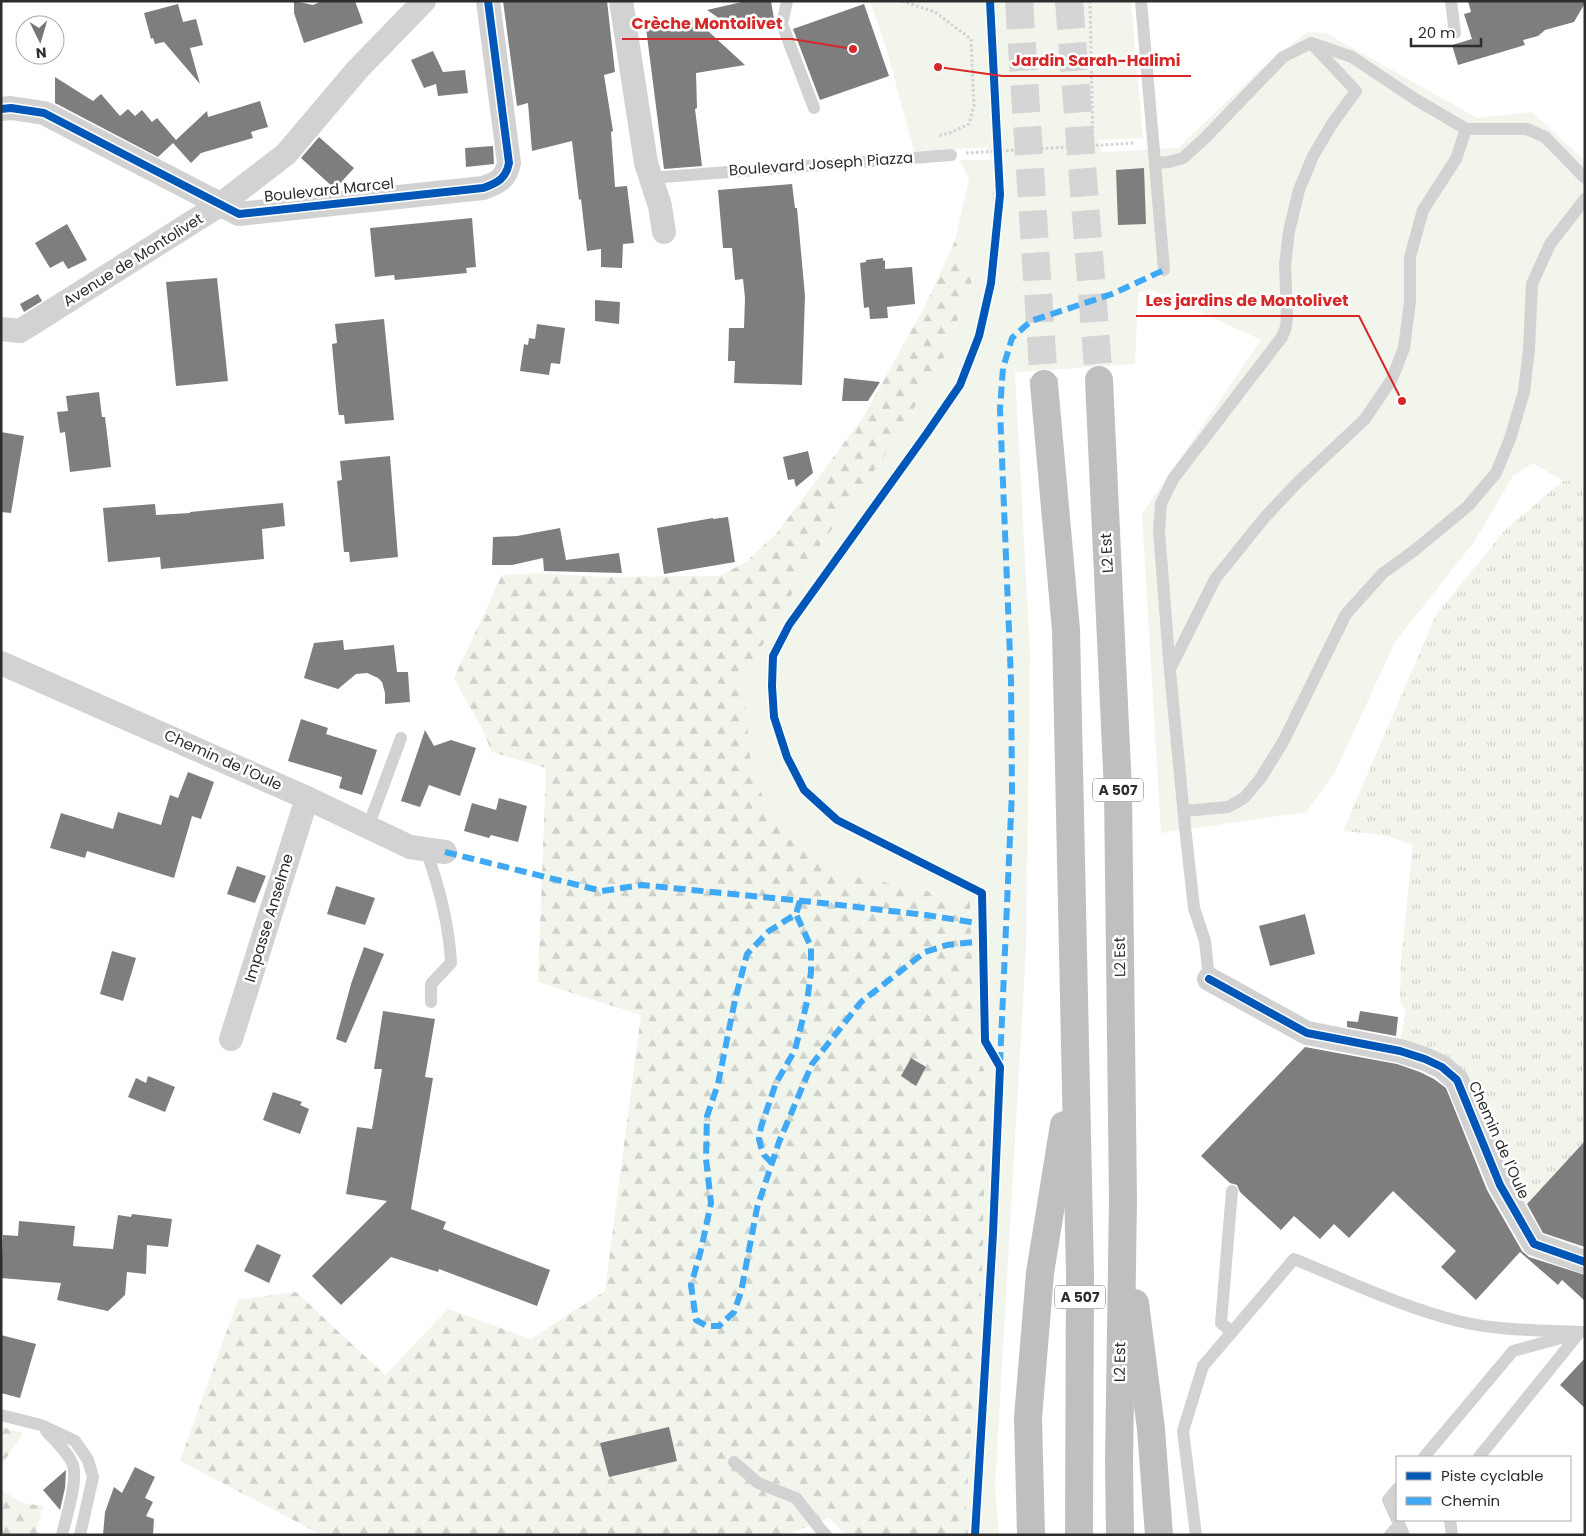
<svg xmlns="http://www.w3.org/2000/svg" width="1586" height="1536" viewBox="0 0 1586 1536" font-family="Poppins,sans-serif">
  <defs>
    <pattern id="grass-tufts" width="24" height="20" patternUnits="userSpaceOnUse" patternTransform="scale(1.25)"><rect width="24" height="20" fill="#f1f5eb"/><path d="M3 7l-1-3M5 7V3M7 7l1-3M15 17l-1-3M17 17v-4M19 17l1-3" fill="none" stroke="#cfd2ca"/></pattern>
    <pattern id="forest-firs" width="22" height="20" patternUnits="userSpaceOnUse" patternTransform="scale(1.25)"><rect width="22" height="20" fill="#f1f5eb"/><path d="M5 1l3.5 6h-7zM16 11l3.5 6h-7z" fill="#cfd2ca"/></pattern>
  </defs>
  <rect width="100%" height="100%" fill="#fff"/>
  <path fill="url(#grass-tufts)" d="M 1585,479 L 1585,1141 L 1521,1210 L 1464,1073 L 1400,1043 L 1406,1012 L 1400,1001 L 1401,958 L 1413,845 L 1385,835 L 1343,831 L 1436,615 L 1506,529 L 1563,481 Z"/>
  <g fill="url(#forest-firs)">
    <path d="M 955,241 L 973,278 L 941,365 L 880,463 L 817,550 L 836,872 L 970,900 L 976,1051 L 987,1077 L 982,1282 L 966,1509 L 968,1535 L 846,1535 L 829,1518 L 786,1535 L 322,1535 L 180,1461 L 238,1300 L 296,1292 L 385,1375 L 448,1309 L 531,1339 L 605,1291 L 641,1015 L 538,982 L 546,768 L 492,752 L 481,726 L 454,678 L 502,575 L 541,573 L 603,577 L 719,576 L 746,562 L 777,533 L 864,416 L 925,306 Z"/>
    <path d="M 1,1427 L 23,1433 L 1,1466 Z"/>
    <path d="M 1,1490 L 23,1503 L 43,1506 L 36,1531 L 42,1535 L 1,1535 Z"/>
  </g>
  <path fill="#f1f5eb" d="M 870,1 L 1131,1 L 1143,138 L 1099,140 L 1101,152 L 1178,148 L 1261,69 L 1307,32 L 1326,33 L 1477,118 L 1532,112 L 1585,161 L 1585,479 L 1563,481 L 1533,463 L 1513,476 L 1474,542 L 1395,642 L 1335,772 L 1306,812 L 1161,833 L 1142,514 L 1261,340 L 1150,289 L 1138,293 L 1135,364 L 1015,372 L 1030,654 L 1026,949 L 995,1487 L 999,1535 L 968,1535 L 966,1509 L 982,1282 L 987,1077 L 976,1051 L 970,900 L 836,872 L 769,812 L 751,768 L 743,679 L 817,550 L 880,463 L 941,365 L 973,279 L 955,241 L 969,179 L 960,160 L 991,160 L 987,147 L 914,151 L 886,47 Z"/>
  <g fill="#7e7e7e">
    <path d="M 294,1 L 313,5 L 322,1 L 355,1 L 363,23 L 304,43 L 294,13 Z"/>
    <path d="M 503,1 L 607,1 L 615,72 L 604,75 L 613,131 L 611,132 L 615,187 L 627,186 L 634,243 L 623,244 L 622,268 L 601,267 L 601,249 L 587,251 L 581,199 L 579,200 L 572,141 L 532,151 L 528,103 L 517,106 Z"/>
    <path d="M 746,1 L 771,1 L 774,19 L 748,22 L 749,27 L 735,29 L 707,10 Z"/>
    <path d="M 1468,1 L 1585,1 L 1585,3 L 1574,22 L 1545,30 L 1538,36 L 1523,40 L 1525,45 L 1458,65 L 1452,45 L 1472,39 L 1464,14 L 1471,12 Z"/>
    <path d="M 178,4 L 183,22 L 196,19 L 203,45 L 190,48 L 200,84 L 164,42 L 155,44 L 153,38 L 151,39 L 144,13 Z"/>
    <path d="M 864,4 L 889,76 L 820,100 L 793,29 Z"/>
    <path d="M 696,20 L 745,65 L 696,73 L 697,108 L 695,109 L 702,166 L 664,169 L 646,28 Z"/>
    <path d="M 433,51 L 443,72 L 465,70 L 468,93 L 438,96 L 436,84 L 424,88 L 411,60 Z"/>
    <path d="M 55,77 L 93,101 L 101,94 L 120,116 L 128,109 L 135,116 L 142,110 L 152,122 L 157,118 L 176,140 L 207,111 L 208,117 L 260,101 L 268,127 L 251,132 L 253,138 L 201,153 L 191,163 L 173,143 L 158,157 L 55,103 Z"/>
    <path d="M 319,137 L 354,168 L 335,189 L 301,158 Z"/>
    <path d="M 493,146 L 494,164 L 466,167 L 465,148 Z"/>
    <path d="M 1144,168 L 1146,224 L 1118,225 L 1116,170 Z"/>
    <path d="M 792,184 L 795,208 L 797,208 L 805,296 L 802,385 L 734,383 L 735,361 L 728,361 L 729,328 L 744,328 L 745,298 L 743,279 L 735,280 L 732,248 L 723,248 L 718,190 Z"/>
    <path d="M 472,218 L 476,267 L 466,268 L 467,273 L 395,280 L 394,275 L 375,277 L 370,228 Z"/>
    <path d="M 67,224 L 87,260 L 68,269 L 63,261 L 50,268 L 35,243 Z"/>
    <path d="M 883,258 L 883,261 L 885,260 L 885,269 L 912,267 L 915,304 L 887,307 L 888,318 L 870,319 L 869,307 L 864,308 L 860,263 L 866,262 L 866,260 Z"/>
    <path d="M 217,278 L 228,381 L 176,386 L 166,282 Z"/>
    <path d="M 38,294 L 42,301 L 24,312 L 20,304 Z"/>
    <path d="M 595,300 L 620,302 L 619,324 L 595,321 Z"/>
    <path d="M 384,319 L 394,420 L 345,424 L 344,415 L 339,415 L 338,410 L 332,344 L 337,343 L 335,324 Z"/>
    <path d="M 537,324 L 565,328 L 560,364 L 551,363 L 549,375 L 520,371 L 524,344 L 528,345 L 529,338 L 535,339 Z"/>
    <path d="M 844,378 L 880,382 L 868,401 L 842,401 Z"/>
    <path d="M 99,392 L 102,417 L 105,417 L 111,467 L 70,472 L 65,432 L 60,433 L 57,412 L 68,411 L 66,396 Z"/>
    <path d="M 1,432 L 24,436 L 11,513 L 1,512 Z"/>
    <path d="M 808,451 L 813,473 L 796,487 L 794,479 L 788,480 L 783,457 Z"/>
    <path d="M 390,456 L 398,557 L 350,562 L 349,552 L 344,552 L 337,481 L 342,480 L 340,461 Z"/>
    <path d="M 283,503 L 285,526 L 262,529 L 264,559 L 161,569 L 160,557 L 108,562 L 103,508 L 155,504 L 156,515 L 190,513 L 190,512 Z"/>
    <path d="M 728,517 L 735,562 L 664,574 L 657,528 L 713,518 L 713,519 Z"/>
    <path d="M 560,528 L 566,560 L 619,553 L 622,573 L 544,571 L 543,558 L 512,565 L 492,565 L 493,537 L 517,536 Z"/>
    <path d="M 343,640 L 344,650 L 394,645 L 397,672 L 408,672 L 410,702 L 385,704 L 385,693 L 382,682 L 378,678 L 367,673 L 356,674 L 338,689 L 304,678 L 314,643 Z"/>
    <path d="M 301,719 L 328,728 L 326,734 L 377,750 L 362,795 L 339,788 L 342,777 L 288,761 Z"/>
    <path d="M 425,730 L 434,746 L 451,740 L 476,748 L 460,796 L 429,785 L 420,807 L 401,801 Z"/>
    <path d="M 188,772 L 214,782 L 201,819 L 192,816 L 174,878 L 87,851 L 85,858 L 50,848 L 61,813 L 113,829 L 118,812 L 161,825 L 170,795 L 178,798 Z"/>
    <path d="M 499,798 L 527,806 L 518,842 L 491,835 L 489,838 L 464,831 L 472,803 L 496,810 Z"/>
    <path d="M 237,866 L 266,876 L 255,903 L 227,894 Z"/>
    <path d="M 336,886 L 375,898 L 365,925 L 327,914 Z"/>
    <path d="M 1305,914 L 1315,954 L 1270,966 L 1259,926 Z"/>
    <path d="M 364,947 L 384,954 L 346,1043 L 336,1039 L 351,984 Z"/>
    <path d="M 112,951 L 136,958 L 123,1001 L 100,994 Z"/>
    <path d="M 383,1011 L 435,1019 L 425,1077 L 433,1078 L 411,1209 L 446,1222 L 443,1229 L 550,1270 L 537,1306 L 439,1269 L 438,1272 L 391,1257 L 341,1305 L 312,1276 L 387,1201 L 346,1194 L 357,1127 L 372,1129 L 382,1069 L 374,1069 Z"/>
    <path d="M 1360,1011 L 1398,1017 L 1396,1036 L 1347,1027 L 1347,1021 L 1358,1022 Z"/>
    <path d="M 1305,1047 L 1397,1064 L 1420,1072 L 1434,1079 L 1446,1088 L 1487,1190 L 1522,1251 L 1529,1257 L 1585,1275 L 1585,1301 L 1562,1280 L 1558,1285 L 1520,1252 L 1476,1300 L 1441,1267 L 1456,1251 L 1393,1191 L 1349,1238 L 1334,1224 L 1320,1239 L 1294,1216 L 1281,1230 L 1240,1192 L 1237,1185 L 1230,1183 L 1201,1156 Z"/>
    <path d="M 911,1058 L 926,1067 L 916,1086 L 901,1076 Z"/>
    <path d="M 148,1076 L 175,1087 L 165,1112 L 128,1097 L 136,1078 L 146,1083 Z"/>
    <path d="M 273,1092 L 302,1102 L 300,1105 L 309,1109 L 300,1134 L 263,1120 Z"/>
    <path d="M 1585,1141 L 1585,1247 L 1543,1233 L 1527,1204 Z"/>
    <path d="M 132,1214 L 172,1219 L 168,1247 L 147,1245 L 146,1274 L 127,1272 L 125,1295 L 108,1311 L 57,1300 L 61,1283 L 1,1278 L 3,1235 L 18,1236 L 19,1221 L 75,1226 L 73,1246 L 113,1249 L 118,1215 L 131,1217 Z"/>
    <path d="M 257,1244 L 281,1255 L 269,1283 L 244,1271 Z"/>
    <path d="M 1,1335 L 36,1344 L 20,1398 L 1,1393 Z"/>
    <path d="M 1585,1358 L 1585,1408 L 1560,1385 Z"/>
    <path d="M 669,1427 L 677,1461 L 609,1477 L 600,1443 Z"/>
    <path d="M 135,1467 L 155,1477 L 145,1498 L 153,1502 L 146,1516 L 154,1519 L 153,1535 L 103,1535 L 105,1512 L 114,1487 L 122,1493 Z"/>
    <path d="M 66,1470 L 65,1488 L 60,1510 L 43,1490 Z"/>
  </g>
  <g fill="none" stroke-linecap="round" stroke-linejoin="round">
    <g stroke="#d5d5d5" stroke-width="28" stroke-dasharray="28 14" stroke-linecap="butt">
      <path d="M 1019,1 L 1044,384"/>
      <path d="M 1069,1 L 1099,380"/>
    </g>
    <g stroke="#d2d2d2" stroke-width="3" stroke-dasharray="2.5 2.5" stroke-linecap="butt">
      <path d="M 902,1 L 935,12 L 971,39 L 974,106 L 969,124 L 950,133 L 937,136"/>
      <path d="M 1090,1 L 1093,146"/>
      <path d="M 966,153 L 1135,143"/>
      <path d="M 998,209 L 994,195 L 999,179"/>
      <path d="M 975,1535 L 993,1233 L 1000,1067 L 985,1041 L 982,893 L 837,820 L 804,790 L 787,757 L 774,717 L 772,686 L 773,656 L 789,625 L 927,433 L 960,385 L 979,336 L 991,283 L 1000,195 L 990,1"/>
    </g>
    <g stroke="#d2d2d2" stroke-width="12">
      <path d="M 787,1 L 782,24 L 814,108"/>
      <path d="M 1141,1 L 1155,163 L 1169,162 L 1183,158 L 1205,138 L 1283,57 L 1311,43 L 1352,57 L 1415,99 L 1466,129 L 1527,129 L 1545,137 L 1585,178"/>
      <path d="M 1451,1 L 1455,33"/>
      <path d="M 1155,163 L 1164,270"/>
      <path d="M 650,178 L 951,155"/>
      <path d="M 1170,669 L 1215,579 L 1265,517 L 1297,483 L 1365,419 L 1392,379 L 1404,348 L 1410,301 L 1410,257 L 1423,210 L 1456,159 L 1466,129"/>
      <path d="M 1184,811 L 1228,807 L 1244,798 L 1260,779 L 1283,742 L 1346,614 L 1383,573 L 1415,550 L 1468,506 L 1496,473 L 1510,439 L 1524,392 L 1529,349 L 1532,284 L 1550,244 L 1585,199"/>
      <path d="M 368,827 L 401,738"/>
      <path d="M 426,850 C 439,886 449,924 451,963 L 431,984 L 431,1002"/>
      <path d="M 1209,979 L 1205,941 L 1194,908 L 1185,827 L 1170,671 L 1159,531 L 1161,504 L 1173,479 L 1282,337 L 1286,327 L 1287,317 L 1285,265 L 1289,231 L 1299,190 L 1313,156 L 1332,124 L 1356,91 L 1311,43"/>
      <path d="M 1232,1191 L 1221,1323 L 1232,1332 L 1294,1259 C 1348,1281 1402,1307 1458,1321 C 1498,1331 1539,1330 1580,1332"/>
      <path d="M 1,1415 L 41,1425 L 75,1441 L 88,1460 L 93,1477 L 80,1535"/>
      <path d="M 46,1431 C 55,1441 68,1452 73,1465 C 78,1481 66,1518 62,1535"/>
      <path d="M 1424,1457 L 1513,1351 L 1568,1336"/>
      <path d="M 1479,1457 L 1580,1332 L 1582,1332"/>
      <path d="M 734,1462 L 758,1483 L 796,1498 L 821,1530 L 826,1535"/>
      <path d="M 1397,1489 L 1388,1500 L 1404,1535"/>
      <path d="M 1450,1520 L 1452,1535"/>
      <path d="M 1196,1535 L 1183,1431 L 1203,1366 L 1232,1332"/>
      <path d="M 1390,1535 L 1399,1525"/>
    </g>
    <g stroke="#d2d2d2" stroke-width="24">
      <path d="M 621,1 L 646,163 L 660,206 L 664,232"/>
      <path d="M 1,109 L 11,108 L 44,113 L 239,214 L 483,188 C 497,183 506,179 509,163 L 488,1"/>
      <path d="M 1,329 L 20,331 L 221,204 L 286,154 L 357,70 L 424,1"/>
      <path d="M 1,663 L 307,798 L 410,847 L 445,852"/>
      <path d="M 1209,979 L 1307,1033 L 1400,1051 L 1425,1059 L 1442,1067 L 1457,1080 L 1500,1185 L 1534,1244 L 1585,1262"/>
      <path d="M 231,1039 L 307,798"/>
    </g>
    <g stroke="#bfbfbf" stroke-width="28">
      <path d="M 1099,380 L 1118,791 L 1123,1200 L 1119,1462 L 1120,1535"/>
      <path d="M 1044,384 L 1066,630 L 1080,1274 L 1079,1535"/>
      <path d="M 1135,1303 L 1151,1429 L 1159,1535"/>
      <path d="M 1031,1535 L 1028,1418 L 1040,1273 L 1064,1125"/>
    </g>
    <g stroke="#3fa9f5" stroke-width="6" stroke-dasharray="12 6" stroke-linecap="butt">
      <path d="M 445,852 L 602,891 L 642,885 L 813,902 L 926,915 L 983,924"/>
      <path d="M 800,901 L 796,914 L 769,931 L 747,954 L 735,1000 L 718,1084 L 707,1116 L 706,1159 L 711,1203 L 701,1250 L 691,1285 L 696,1320 L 707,1326 L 719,1326 L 734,1312 L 741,1292 L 757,1208 L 779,1142 L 812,1064 L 861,1002 L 925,952 L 947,945 L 983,941"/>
      <path d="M 1000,1064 L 1012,791 L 1011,680 L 1000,409 L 1003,368 L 1012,338 L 1031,321 L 1112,294 L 1164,270"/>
      <path d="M 772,1163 L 764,1155 L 761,1147 L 759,1139 L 761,1127 L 776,1083 L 795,1050 L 807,1002 L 811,972 L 811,947 L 796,914"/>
    </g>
    <g stroke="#fff" stroke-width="11">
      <g id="cycleway">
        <path d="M 1,109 L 11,108 L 44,113 L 239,214 L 483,188 C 497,183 506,179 509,163 L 488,1"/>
        <path d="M 1209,979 L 1307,1033 L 1400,1051 L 1425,1059 L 1442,1067 L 1457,1080 L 1500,1185 L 1534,1244 L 1585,1262"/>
        <path d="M 975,1535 L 993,1233 L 1000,1067 L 985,1041 L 982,893 L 837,820 L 804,790 L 787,757 L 774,717 L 772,686 L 773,656 L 789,625 L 927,433 L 960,385 L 979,336 L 991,283 L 1000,195 L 990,1"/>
      </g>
    </g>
    <use href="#cycleway" stroke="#0057b8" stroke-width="8"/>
  </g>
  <g text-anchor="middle" stroke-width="5" stroke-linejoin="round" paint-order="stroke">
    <g fill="#fff" stroke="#6c6c6c" stroke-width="1">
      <rect x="1093" y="778.5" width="50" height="23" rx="4"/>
      <rect x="1055" y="1285.5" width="50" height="23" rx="4"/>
    </g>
    <g font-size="14" font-weight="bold" fill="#2d2d2d">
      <text x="1118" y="795">A 507</text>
      <text x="1080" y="1302">A 507</text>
    </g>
    <g font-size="15" fill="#2d2d2d" stroke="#fff">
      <text transform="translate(821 164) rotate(-4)" y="5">Boulevard Joseph Piazza</text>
      <text transform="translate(329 190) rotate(-6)" y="5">Boulevard Marcel</text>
      <text transform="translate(133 260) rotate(-32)" y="5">Avenue de Montolivet</text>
      <text transform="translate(1107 553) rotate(-93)" y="5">L2 Est</text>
      <text transform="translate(223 760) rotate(24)" y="5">Chemin de l'Oule</text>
      <text transform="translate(269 918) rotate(-73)" y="5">Impasse Anselme</text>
      <text transform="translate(1120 957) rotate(-91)" y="5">L2 Est</text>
      <text transform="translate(1499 1140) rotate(66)" y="5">Chemin de l'Oule</text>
      <text transform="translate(1120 1362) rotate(-89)" y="5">L2 Est</text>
    </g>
  </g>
  <path fill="none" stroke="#d62828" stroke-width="2" d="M853 49L792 39H622M938 67L1002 76H1191M1402 401L1359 316H1136"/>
  <g fill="#d62828" stroke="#fff" stroke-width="2">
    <circle cx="853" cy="49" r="5"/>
    <circle cx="938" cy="67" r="5"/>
    <circle cx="1402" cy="401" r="5"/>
  </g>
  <g font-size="16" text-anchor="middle" font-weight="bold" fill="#d62828" stroke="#fff" stroke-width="5" stroke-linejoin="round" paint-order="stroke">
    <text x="707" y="29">Crèche Montolivet</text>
    <text x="1096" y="66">Jardin Sarah-Halimi</text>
    <text x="1247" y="306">Les jardins de Montolivet</text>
  </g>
  <rect width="1586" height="1536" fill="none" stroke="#2d2d2d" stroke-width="5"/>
  <rect x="1396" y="1456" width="175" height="65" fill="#ffffff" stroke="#ababab"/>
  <rect x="1406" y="1472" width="25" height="8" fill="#0057b8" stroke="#ababab"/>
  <text x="1441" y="1481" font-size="15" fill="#2d2d2d">Piste cyclable</text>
  <rect x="1406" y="1497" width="25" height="8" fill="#3fa9f5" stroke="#ababab"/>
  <text x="1441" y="1506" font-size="15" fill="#2d2d2d">Chemin</text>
  <g transform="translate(40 40) rotate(175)"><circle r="24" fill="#ffffff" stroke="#ababab"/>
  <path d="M0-4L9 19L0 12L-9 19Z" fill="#767676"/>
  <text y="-8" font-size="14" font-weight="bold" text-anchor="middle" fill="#2d2d2d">N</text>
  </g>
  <path d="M1411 38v8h70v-8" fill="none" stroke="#2d2d2d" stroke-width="2.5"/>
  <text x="1418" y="38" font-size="15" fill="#2d2d2d" stroke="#ffffff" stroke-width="4" paint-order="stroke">20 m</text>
</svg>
